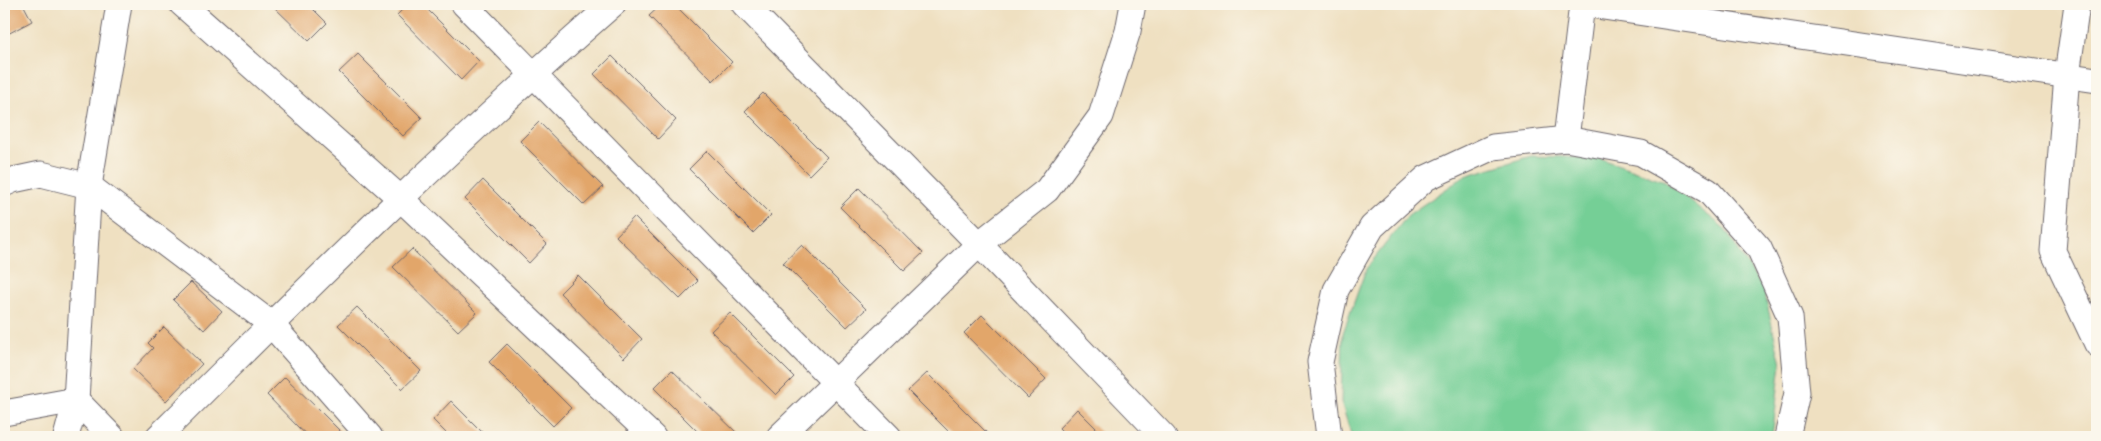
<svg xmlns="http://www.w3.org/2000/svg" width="2101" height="441" viewBox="0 0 2101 441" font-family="'Indie Flower',sans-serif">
  <rect width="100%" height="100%" fill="#fbf7ec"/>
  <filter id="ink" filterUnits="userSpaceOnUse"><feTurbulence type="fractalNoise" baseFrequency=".02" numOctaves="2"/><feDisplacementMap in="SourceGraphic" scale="10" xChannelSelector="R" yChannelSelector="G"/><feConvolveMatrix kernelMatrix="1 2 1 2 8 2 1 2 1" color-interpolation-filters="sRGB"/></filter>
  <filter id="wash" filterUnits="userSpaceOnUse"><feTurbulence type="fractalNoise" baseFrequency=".0096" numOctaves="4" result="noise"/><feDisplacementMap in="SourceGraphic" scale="20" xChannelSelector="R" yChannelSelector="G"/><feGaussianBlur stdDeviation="1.12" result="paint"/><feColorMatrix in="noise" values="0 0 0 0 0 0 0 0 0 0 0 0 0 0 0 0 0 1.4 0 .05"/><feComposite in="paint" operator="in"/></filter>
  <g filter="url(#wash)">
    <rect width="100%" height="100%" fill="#efe0c1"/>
    <path fill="#75cf96" stroke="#4c7868" d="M 1531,156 L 1599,158 L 1665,181 L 1724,228 L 1764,291 L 1781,364 L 1772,437 L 1352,437 L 1341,402 L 1343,333 L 1366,269 L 1408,215 L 1465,176 Z"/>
    <g id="blocks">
      <g fill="#e2a66b">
        <path d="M 9,4 L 23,4 L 32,21 L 4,36 L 4,6 Z"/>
        <path d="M 271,4 L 308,4 L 327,23 L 309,41 Z"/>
        <path d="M 408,4 L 422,4 L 479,61 L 461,80 L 397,15 Z"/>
        <path d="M 662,4 L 674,4 L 732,62 L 713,81 L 649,16 Z"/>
        <path d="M 358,54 L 422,118 L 403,136 L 339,72 Z"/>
        <path d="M 612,56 L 676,120 L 658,139 L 594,74 Z"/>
        <path d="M 763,93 L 827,157 L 809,175 L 745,111 Z"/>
        <path d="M 539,122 L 603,187 L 584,205 L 520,141 Z"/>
        <path d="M 707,151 L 771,215 L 753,233 L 689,169 Z"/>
        <path d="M 483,180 L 547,244 L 529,263 L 465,199 Z"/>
        <path d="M 859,188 L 923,253 L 904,271 L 840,207 Z"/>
        <path d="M 634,217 L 698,281 L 680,299 L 616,236 Z"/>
        <path d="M 802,245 L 866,309 L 847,327 L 783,263 Z"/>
        <path d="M 412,249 L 477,313 L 458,331 L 393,267 Z"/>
        <path d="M 578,275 L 642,339 L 624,358 L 560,293 Z"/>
        <path d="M 191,282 L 222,311 L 204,330 L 173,300 Z"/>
        <path d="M 357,307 L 421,371 L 402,389 L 338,325 Z"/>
        <path d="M 730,313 L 794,377 L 776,395 L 711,331 Z"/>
        <path d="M 982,315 L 1046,379 L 1028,398 L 964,333 Z"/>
        <path d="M 164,327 L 202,364 L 166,401 L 133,369 L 153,348 L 148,343 Z"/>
        <path d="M 507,344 L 571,408 L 553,426 L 489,362 Z"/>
        <path d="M 672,370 L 737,433 L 733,437 L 703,437 L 654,388 Z"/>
        <path d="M 927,373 L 991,437 L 954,437 L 908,391 Z"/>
        <path d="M 285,377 L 317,408 L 346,437 L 309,437 L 298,427 L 267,395 Z"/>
        <path d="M 451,401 L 487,437 L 450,437 L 433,420 Z"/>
        <path d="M 1077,409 L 1105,437 L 1068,437 L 1059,428 Z"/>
      </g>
    </g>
  </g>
  <g filter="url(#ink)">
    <use href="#blocks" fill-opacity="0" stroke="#6a646a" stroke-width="1"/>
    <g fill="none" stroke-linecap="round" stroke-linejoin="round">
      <g stroke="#6a646a" stroke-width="27">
        <g id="minor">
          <path d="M 182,4 L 400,198 L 653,437"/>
          <path d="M 464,4 L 889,437"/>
          <path d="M 744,4 L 979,244 L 1164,437"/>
          <path d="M 1583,4 L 2097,80"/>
          <path d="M 2077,4 L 2067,75 L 2053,251 L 2097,344"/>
          <path d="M 1566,139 L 1582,4"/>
          <path d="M 4,184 L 13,180 L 41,174 L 89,186 L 271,324 L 370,437"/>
          <path d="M 4,413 L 76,400 L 112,437"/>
          <path d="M 66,437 L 76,400 L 89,186 L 119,4"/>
          <path d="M 158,437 C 306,289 455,142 613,4"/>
          <path d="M 779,437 L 979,244 L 1047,190 L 1101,116 L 1128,31 L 1133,4"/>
          <path d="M 1329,437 L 1320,362 L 1336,290 L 1372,227 L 1426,178 L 1493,147 L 1566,139 L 1641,153 L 1708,191 L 1759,248 L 1790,317 L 1797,393 L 1787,437"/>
        </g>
      </g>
      <use href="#minor" stroke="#fff" stroke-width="25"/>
    </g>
  </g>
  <rect width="2101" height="441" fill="none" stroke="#fbf7ec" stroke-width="20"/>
</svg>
